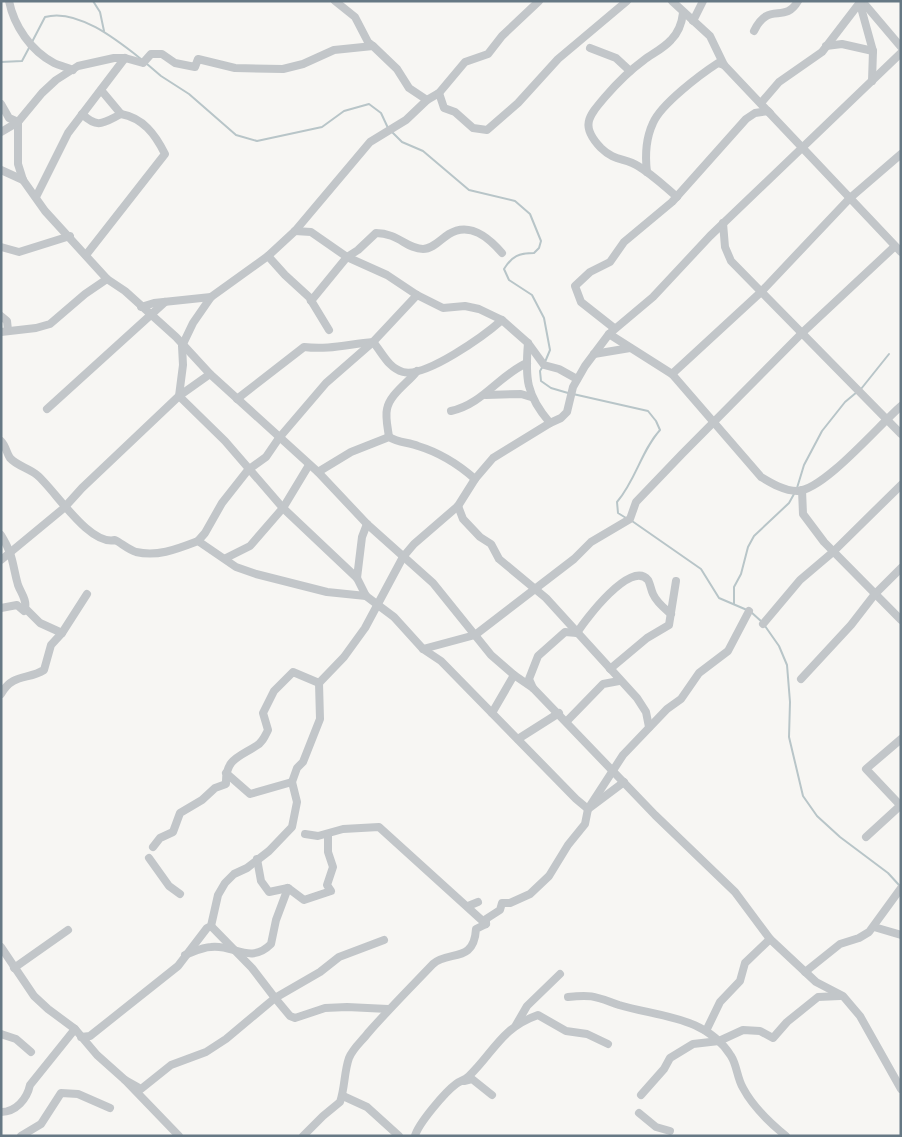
<svg xmlns="http://www.w3.org/2000/svg" width="902" height="1137" viewBox="0 0 902 1137" font-family="'Fira Sans',sans-serif">
  <rect width="100%" height="100%" fill="#f7f6f3"/>
  <g fill="none" stroke-linecap="round" stroke-linejoin="round">
    <g stroke="#b8c5c8" stroke-width="2">
      <path d="M 93,1 L 100,12 L 104,31"/>
      <path d="M 32,42 L 45,17 C 77,8 117,40 141,59"/>
      <path d="M 1,62 L 22,61 L 30,46"/>
      <path d="M 147,64 L 161,76 L 189,94 L 236,135 L 257,141 L 322,127 L 344,111 L 369,104 L 381,113 L 388,128"/>
      <path d="M 391,131 L 402,142 L 423,151 L 469,190 L 515,201 L 530,214 L 541,241 L 539,248 L 534,253 C 519,253 512,256 504,269 L 509,280 L 532,295 L 544,318 L 550,350 L 545,362"/>
      <path d="M 543,366 L 540,371 L 541,381 L 551,388 L 568,393"/>
      <path d="M 861,389 L 889,354"/>
      <path d="M 573,394 L 648,411 L 656,421 L 660,430 C 641,451 636,480 617,502 L 618,513 L 626,518"/>
      <path d="M 797,488 L 804,465 L 822,431 L 845,402 L 857,392"/>
      <path d="M 632,521 L 701,569 L 719,598 L 747,610"/>
      <path d="M 734,604 L 734,587 L 741,574 L 748,547 L 754,536 L 789,503 L 794,494"/>
      <path d="M 751,612 L 762,622"/>
      <path d="M 765,626 L 779,646 L 787,665 L 790,702 L 789,737 L 803,796 L 817,816 L 840,837 L 888,873 L 899,885"/>
    </g>
    <g stroke="#c2c6c9" stroke-width="8">
      <path d="M 9,1 C 14,26 31,51 54,63 C 60,66 67,67 73,70"/>
      <path d="M 335,1 L 355,17 L 368,42 L 373,46"/>
      <path d="M 539,1 L 502,36 L 488,54 L 465,62 L 439,93 L 427,100 L 406,120 L 370,142 L 295,231 L 268,256 L 211,297 L 193,323 L 182,346 L 183,365 L 179,396 L 225,441 L 283,508 L 357,578 L 366,596 L 394,617 L 423,649 L 441,661 L 576,799 L 588,809 L 624,782"/>
      <path d="M 672,1 L 710,36 L 724,65 L 901,252"/>
      <path d="M 862,1 L 901,47"/>
      <path d="M 860,4 L 873,51 L 872,81"/>
      <path d="M 693,21 L 703,1"/>
      <path d="M 754,31 C 769,0 784,25 798,1"/>
      <path d="M 826,46 L 842,44 L 873,51"/>
      <path d="M 590,48 L 616,58 L 630,71"/>
      <path d="M 101,90 L 121,114"/>
      <path d="M 439,93 L 444,108 L 455,112 L 473,128 L 487,130 L 518,103 L 558,59 L 627,1"/>
      <path d="M 427,100 L 409,88 L 397,69 L 373,46 L 334,50 L 303,64 L 283,69 L 235,68 L 198,59 L 195,67 L 175,63 L 162,54 L 151,54 L 143,63 L 125,58 L 114,58 L 78,66 L 56,80 L 42,93 L 18,122 L 18,164 L 23,180 L 45,211 L 107,279 L 125,291 L 176,337 L 210,374 L 318,472 L 367,524 L 433,583 L 491,655 L 514,675 L 533,688 L 655,815 L 735,892 L 770,939 L 816,982 L 843,996 L 860,1016 L 901,1089"/>
      <path d="M 761,103 L 779,82 L 822,52 L 861,1"/>
      <path d="M 1,104 L 9,118 L 18,122"/>
      <path d="M 82,114 C 98,129 103,123 121,114 C 143,118 155,134 165,154 L 86,255"/>
      <path d="M 1,132 L 18,122"/>
      <path d="M 1,170 L 23,180"/>
      <path d="M 647,172 C 645,156 646,138 653,123 C 661,104 701,74 718,63 L 724,65"/>
      <path d="M 36,197 L 68,133 L 125,58"/>
      <path d="M 677,197 C 664,186 653,175 638,166 C 625,158 614,161 601,148 C 580,126 588,117 605,97 C 617,83 629,71 644,60 C 652,54 664,48 671,40 C 678,33 682,22 683,13"/>
      <path d="M 723,223 L 725,247 L 731,261 L 901,434"/>
      <path d="M 295,231 L 311,232 L 347,257 L 387,275 L 417,295 L 443,308 L 465,306 L 479,309 L 502,320 L 528,343 L 544,365 L 559,369 L 577,379"/>
      <path d="M 1,247 L 19,252 L 70,236"/>
      <path d="M 268,256 L 285,275 L 309,297 L 329,330"/>
      <path d="M 311,301 L 347,257 L 358,250 L 376,233 C 398,233 407,249 423,249 C 433,249 441,239 449,234 C 470,221 489,238 502,253"/>
      <path d="M 141,307 L 154,303 L 211,297"/>
      <path d="M 1,316 L 7,321 L 8,330"/>
      <path d="M 614,328 L 581,302 L 575,286 L 590,272 L 610,262 L 624,242 L 672,202 L 746,119 L 755,113 L 768,111 L 770,113"/>
      <path d="M 1,332 L 36,328 L 50,324 L 85,294 L 107,279"/>
      <path d="M 609,334 L 672,374 L 761,477 C 771,483 784,491 797,491 C 823,491 879,425 901,406"/>
      <path d="M 528,343 C 525,378 526,395 550,423"/>
      <path d="M 594,354 L 630,348"/>
      <path d="M 672,374 L 761,292 L 850,198 L 901,154"/>
      <path d="M 486,395 L 521,394 L 531,397"/>
      <path d="M 237,399 L 304,347 C 329,350 349,344 373,342 C 382,352 388,368 403,372 C 426,378 485,335 502,320"/>
      <path d="M 47,409 L 165,302"/>
      <path d="M 451,411 C 483,404 499,375 527,363"/>
      <path d="M 389,437 C 388,429 385,417 387,409 C 390,394 408,383 417,371"/>
      <path d="M 1,441 C 6,446 6,452 10,458 C 17,466 29,468 37,475 C 55,490 89,546 115,540 C 121,543 129,550 136,552 C 158,557 177,549 198,541 L 236,567 L 256,574 L 327,592 L 366,596"/>
      <path d="M 318,472 L 351,452 L 389,437 C 399,443 408,442 418,446 C 441,453 458,464 475,479"/>
      <path d="M 802,490 L 803,514 L 824,542 L 901,620"/>
      <path d="M 458,506 L 463,519 L 480,537 L 491,544 L 499,559 L 546,598 L 637,698 L 646,712 L 649,727"/>
      <path d="M 1,535 C 14,556 12,564 18,585 C 21,593 27,600 25,608 L 40,623 L 62,633"/>
      <path d="M 198,541 L 205,533 L 222,503 L 248,470 L 266,457 L 279,438 L 326,383 L 373,342 L 417,295"/>
      <path d="M 226,558 L 250,546 L 283,508 L 309,465"/>
      <path d="M 1,560 L 64,508 L 82,488 L 179,396 L 210,374"/>
      <path d="M 357,578 L 362,537 L 367,524"/>
      <path d="M 1,608 L 17,605 L 24,611"/>
      <path d="M 763,624 L 800,580 L 833,552 L 901,485"/>
      <path d="M 577,633 C 585,620 631,559 648,580 C 650,583 651,590 653,594 C 657,603 664,608 671,614"/>
      <path d="M 423,649 L 475,635 L 574,559 L 591,542 L 630,519 L 636,502 L 682,454 L 802,333 L 893,248"/>
      <path d="M 610,669 L 647,638 L 669,625 L 676,581"/>
      <path d="M 801,679 L 851,625 L 875,594 L 901,568"/>
      <path d="M 533,688 L 529,679 L 538,656 L 565,632 L 577,633"/>
      <path d="M 1,694 C 13,673 28,680 44,670 L 51,645 L 62,633 L 87,594"/>
      <path d="M 492,713 L 514,675"/>
      <path d="M 567,721 L 603,684 L 619,681"/>
      <path d="M 518,739 L 559,713"/>
      <path d="M 901,739 L 866,769 L 901,806"/>
      <path d="M 226,773 L 250,794 L 292,782"/>
      <path d="M 305,834 L 318,836 L 343,829 L 379,827 L 486,924"/>
      <path d="M 866,837 L 901,805"/>
      <path d="M 153,847 L 160,838 L 173,832 L 180,813 L 202,800 L 215,788 L 226,784 C 225,759 239,757 256,746 C 262,743 265,736 268,730 L 263,713 L 274,691 L 293,672 L 319,683 L 344,657 L 365,628 L 403,557 L 414,544 L 458,506 L 475,479 L 493,458 L 550,423 L 561,418 L 567,412 L 573,387 L 585,366 L 609,334 L 653,297 L 710,236 L 901,53"/>
      <path d="M 149,858 L 169,886 L 180,894"/>
      <path d="M 257,859 L 261,881 L 269,892 L 288,888 L 304,900 L 331,891 L 327,885 L 333,867 L 328,852 L 328,834"/>
      <path d="M 468,906 L 478,902"/>
      <path d="M 874,927 L 901,935"/>
      <path d="M 384,940 L 339,957 L 320,972 L 275,998 L 290,1016 L 295,1018 L 325,1008 L 347,1007 L 388,1009"/>
      <path d="M 1,947 L 34,996 L 48,1009 L 75,1029 L 97,1055 L 125,1080 L 179,1136"/>
      <path d="M 185,955 C 193,952 203,947 211,947 C 234,944 250,965 271,944 L 276,920 L 288,888"/>
      <path d="M 14,968 L 68,930"/>
      <path d="M 805,972 L 840,944 L 859,938 L 869,932 L 901,888"/>
      <path d="M 568,997 C 593,994 596,997 619,1005 C 659,1017 706,1016 731,1056 C 737,1065 737,1078 743,1088 C 753,1107 770,1123 786,1136"/>
      <path d="M 516,1025 L 527,1006 L 560,974"/>
      <path d="M 706,1031 L 720,1002 L 740,981 L 745,963 L 770,939"/>
      <path d="M 1,1034 L 16,1039 L 31,1052"/>
      <path d="M 81,1037 L 90,1036 L 178,966 L 207,928 L 211,926 L 218,895 L 225,883 L 234,874 L 247,868 L 269,851 L 292,827 L 297,802 L 292,782 L 297,768 L 303,762 L 320,719 L 319,683"/>
      <path d="M 125,1080 L 141,1089 L 171,1065 L 206,1052 L 226,1039 L 275,998 L 252,968 L 211,926"/>
      <path d="M 464,1081 L 472,1079 L 492,1095"/>
      <path d="M 641,1095 L 664,1069 L 670,1058 L 693,1044 L 719,1041 L 743,1030 L 760,1031 L 773,1038 L 787,1022 L 818,997 L 840,996"/>
      <path d="M 343,1096 L 367,1107 L 399,1136"/>
      <path d="M 1,1112 C 16,1112 27,1099 30,1085 L 75,1029"/>
      <path d="M 639,1113 L 656,1127 L 670,1131"/>
      <path d="M 21,1136 L 41,1124 L 61,1093 L 78,1094 L 110,1108"/>
      <path d="M 303,1136 L 323,1116 L 340,1102 C 345,1088 344,1072 349,1058 C 353,1048 362,1041 368,1033 C 389,1009 411,987 433,964 C 448,950 474,964 476,929 L 486,924 L 486,919 L 500,910 L 502,903 L 510,903 L 530,894 L 549,876 L 568,845 L 585,824 L 588,809 L 623,755 L 667,709 L 681,699 L 699,673 L 728,651 L 749,611"/>
      <path d="M 415,1136 C 418,1124 445,1092 456,1084 C 460,1081 465,1080 469,1076 C 494,1052 501,1028 538,1015 L 566,1031 L 587,1034 L 608,1044"/>
    </g>
  </g>
  <rect width="902" height="1137" fill="none" stroke="#667884" stroke-width="5"/>
</svg>
